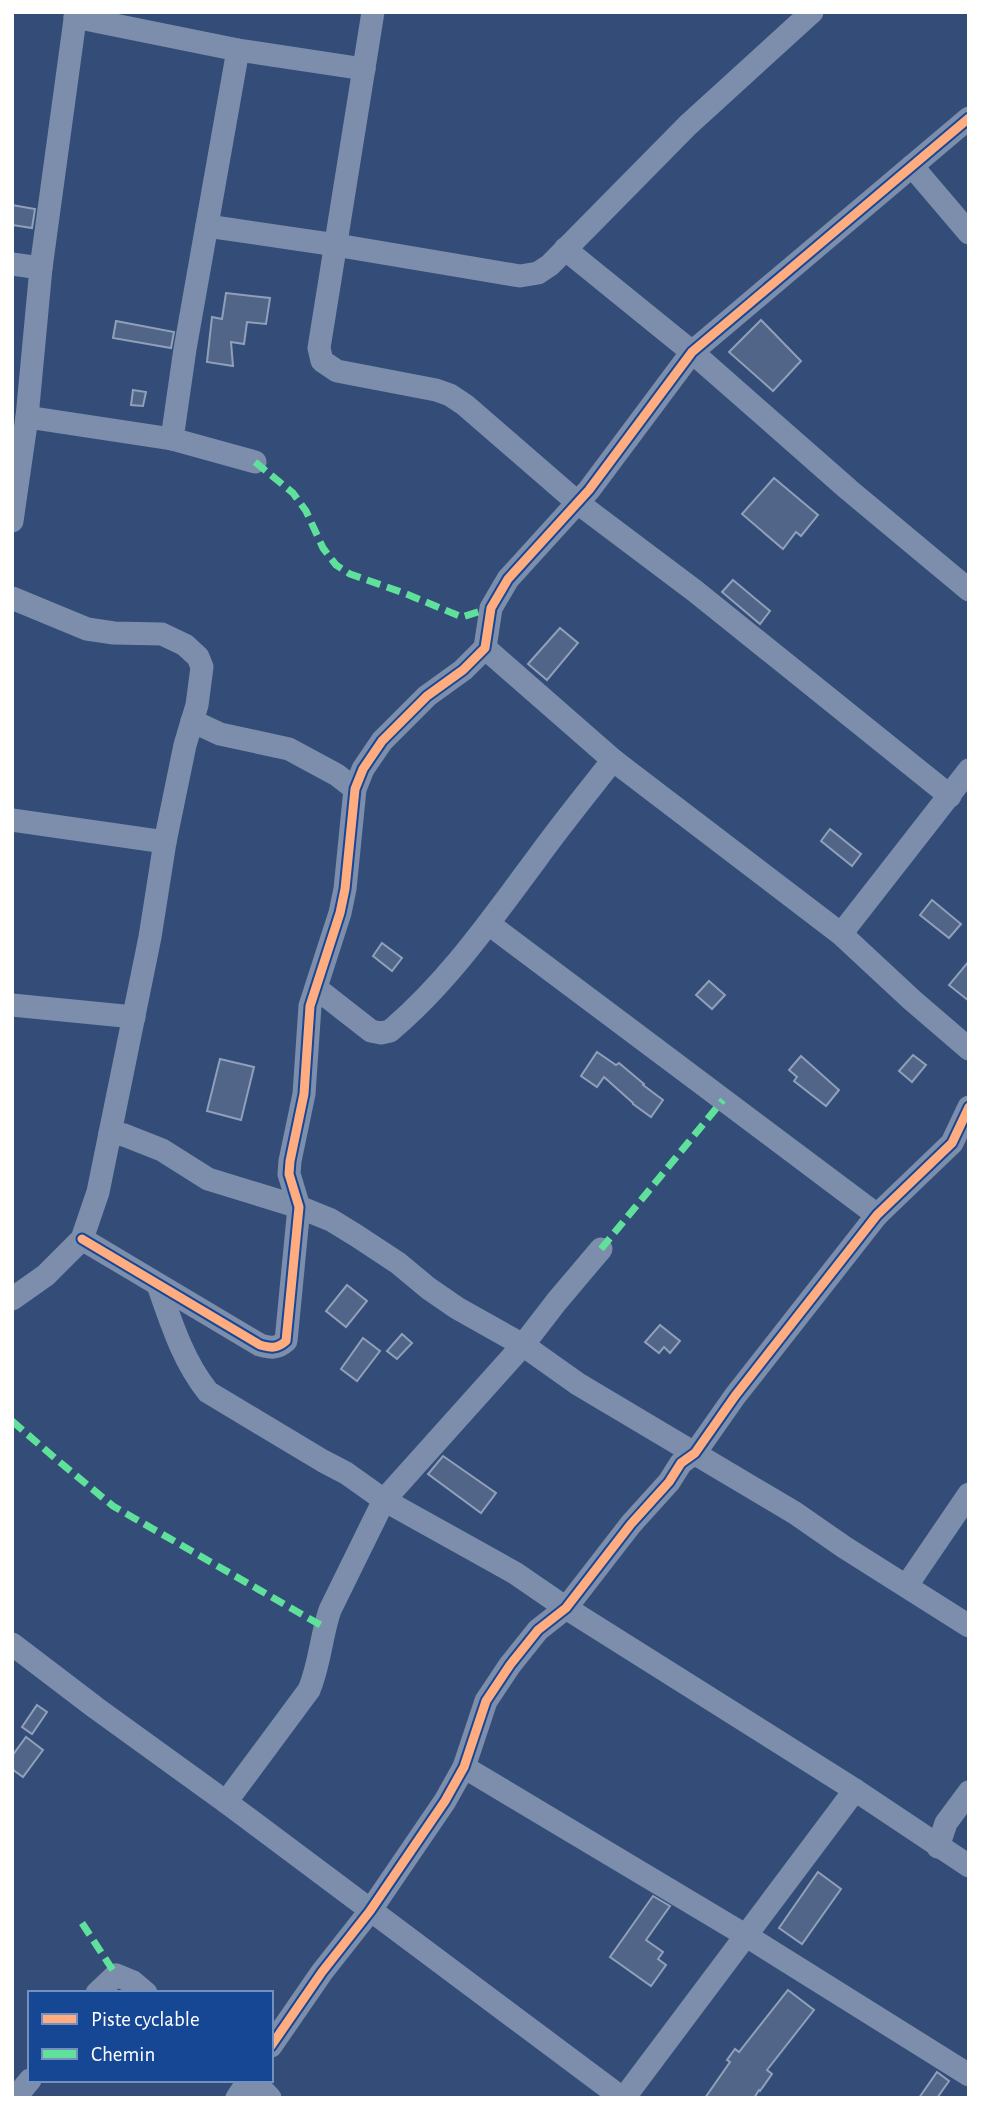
<svg xmlns="http://www.w3.org/2000/svg" width="981" height="2110" viewBox="0 0 981 2110" font-family="'Alegreya Sans',sans-serif">
  <rect width="100%" height="100%" fill="#334d78"/>
  <g fill="#506587" stroke="#90a0b8" stroke-width="2">
    <path d="M 12,205 L 35,209 L 32,228 L 12,225 Z"/>
    <path d="M 226,293 L 270,298 L 266,324 L 247,322 L 244,344 L 231,342 L 233,366 L 207,362 L 212,317 L 222,319 Z"/>
    <path d="M 761,320 L 801,361 L 773,391 L 729,352 Z"/>
    <path d="M 116,321 L 174,332 L 171,348 L 113,338 Z"/>
    <path d="M 133,390 L 146,392 L 143,406 L 131,405 Z"/>
    <path d="M 774,478 L 818,515 L 801,536 L 796,532 L 783,549 L 742,514 Z"/>
    <path d="M 733,580 L 770,611 L 760,624 L 722,592 Z"/>
    <path d="M 560,628 L 578,643 L 547,680 L 528,664 Z"/>
    <path d="M 830,829 L 861,854 L 852,866 L 821,841 Z"/>
    <path d="M 932,900 L 961,924 L 949,938 L 920,915 Z"/>
    <path d="M 382,943 L 402,958 L 392,971 L 373,956 Z"/>
    <path d="M 969,961 L 969,1001 L 949,985 Z"/>
    <path d="M 709,981 L 725,995 L 712,1009 L 696,995 Z"/>
    <path d="M 597,1052 L 616,1065 L 619,1063 L 644,1084 L 643,1085 L 663,1100 L 651,1117 L 633,1104 L 633,1103 L 604,1077 L 597,1087 L 581,1076 Z"/>
    <path d="M 913,1055 L 926,1065 L 912,1082 L 899,1071 Z"/>
    <path d="M 801,1056 L 839,1090 L 826,1106 L 794,1081 L 797,1077 L 789,1070 Z"/>
    <path d="M 220,1059 L 254,1067 L 241,1120 L 207,1111 Z"/>
    <path d="M 347,1285 L 367,1301 L 346,1327 L 326,1311 Z"/>
    <path d="M 660,1325 L 680,1341 L 670,1353 L 664,1347 L 659,1353 L 645,1342 Z"/>
    <path d="M 402,1334 L 412,1343 L 397,1359 L 387,1351 Z"/>
    <path d="M 363,1338 L 380,1351 L 357,1381 L 341,1369 Z"/>
    <path d="M 443,1456 L 496,1493 L 481,1513 L 428,1474 Z"/>
    <path d="M 37,1705 L 47,1712 L 32,1734 L 22,1727 Z"/>
    <path d="M 26,1737 L 43,1750 L 23,1777 L 12,1769 L 12,1756 Z"/>
    <path d="M 818,1872 L 841,1889 L 802,1944 L 779,1928 Z"/>
    <path d="M 653,1896 L 670,1906 L 646,1940 L 663,1952 L 658,1959 L 666,1965 L 651,1986 L 610,1957 Z"/>
    <path d="M 788,1990 L 814,2010 L 767,2070 L 772,2074 L 760,2091 L 759,2090 L 754,2098 L 705,2098 L 730,2062 L 727,2060 L 735,2049 L 739,2052 Z"/>
    <path d="M 937,2072 L 949,2081 L 937,2098 L 919,2098 Z"/>
  </g>
  <g fill="none" stroke-linecap="round" stroke-linejoin="round">
    <g stroke="#7c8eab" stroke-width="23">
      <path d="M 373,12 L 319,348 L 322,361 L 337,371 L 436,390 L 450,395 L 465,405 L 578,503 L 695,591 L 950,796"/>
      <path d="M 75,17 L 238,50 L 364,69"/>
      <path d="M 912,166 L 969,233"/>
      <path d="M 207,226 L 336,245 L 520,276 L 538,273 L 550,265 L 688,125 L 812,12"/>
      <path d="M 565,249 L 692,352 L 849,490 L 969,590"/>
      <path d="M 12,264 L 41,268"/>
      <path d="M 27,417 L 172,439 L 255,462"/>
      <path d="M 172,439 L 185,349 L 238,50"/>
      <path d="M 12,521 L 27,417 L 41,268 L 76,12"/>
      <path d="M 12,598 L 87,629 L 114,633 L 162,634 L 185,645 L 198,657 L 202,667 L 197,705 L 185,745 L 165,842 L 150,937 L 98,1192 L 82,1239 L 46,1275 L 12,1299"/>
      <path d="M 485,648 L 613,760 L 841,934 L 912,1000 L 969,1049"/>
      <path d="M 192,721 L 220,734 L 289,749 L 337,775 L 355,789"/>
      <path d="M 12,820 L 165,842"/>
      <path d="M 489,924 L 877,1215"/>
      <path d="M 841,934 L 969,770"/>
      <path d="M 316,988 L 371,1031 L 381,1033 L 390,1031 C 448,982 490,921 535,861 C 560,826 587,793 613,760"/>
      <path d="M 12,1005 L 134,1017"/>
      <path d="M 110,1133 L 124,1135 L 162,1150 L 208,1179 L 299,1207 L 331,1220 L 357,1236 L 398,1263 L 428,1288 L 457,1308 L 523,1345 L 578,1384 L 795,1513 L 844,1547 L 969,1626"/>
      <path d="M 82,1239 L 260,1345 C 271,1348 277,1349 286,1341 L 299,1207 L 289,1174 L 290,1161 L 304,1094 L 310,1006 L 340,913 L 345,889 L 355,789 L 363,769 L 382,741 L 427,696 L 463,670 L 485,648 L 491,608 L 508,579 L 589,490 L 692,352 L 969,118"/>
      <path d="M 158,1285 C 171,1322 183,1361 208,1392 L 323,1461 L 346,1473 L 384,1500 L 515,1573 L 566,1608 L 855,1790 L 969,1866"/>
      <path d="M 907,1585 L 969,1494"/>
      <path d="M 12,1644 L 96,1708 L 226,1802 L 622,2098"/>
      <path d="M 464,1767 L 745,1935 L 969,2075"/>
      <path d="M 226,1802 L 309,1690 C 320,1664 321,1636 330,1610 L 384,1500 L 523,1345 L 557,1301 L 601,1249"/>
      <path d="M 938,1847 L 946,1823 L 969,1792"/>
      <path d="M 97,1993 L 116,1975 L 133,1982 L 146,1993"/>
      <path d="M 271,2046 L 322,1972 L 370,1911 L 445,1801 L 464,1767 L 486,1701 L 510,1665 L 538,1630 L 566,1608 L 631,1524 L 669,1482 L 681,1463 L 695,1453 L 735,1396 L 877,1215 L 952,1143 L 969,1107"/>
      <path d="M 253,2080 L 270,2098"/>
      <path d="M 15,2098 L 30,2080"/>
      <path d="M 237,2098 L 249,2080"/>
      <path d="M 624,2098 L 855,1790"/>
    </g>
    <g stroke="#60e19b" stroke-width="7" stroke-dasharray="14 7" stroke-linecap="butt">
      <path d="M 255,462 L 293,493 L 306,511 L 323,548 L 336,565 L 350,574 L 404,593 L 462,617 L 491,608"/>
      <path d="M 601,1249 L 723,1100"/>
      <path d="M 12,1421 L 56,1459 L 113,1506 L 324,1627"/>
      <path d="M 82,1923 L 116,1975"/>
    </g>
    <g stroke="#164795" stroke-width="13">
      <g id="cycleway">
        <path d="M 82,1239 L 260,1345 C 271,1348 277,1349 286,1341 L 299,1207 L 289,1174 L 290,1161 L 304,1094 L 310,1006 L 340,913 L 345,889 L 355,789 L 363,769 L 382,741 L 427,696 L 463,670 L 485,648 L 491,608 L 508,579 L 589,490 L 692,352 L 969,118"/>
        <path d="M 271,2046 L 322,1972 L 370,1911 L 445,1801 L 464,1767 L 486,1701 L 510,1665 L 538,1630 L 566,1608 L 631,1524 L 669,1482 L 681,1463 L 695,1453 L 735,1396 L 877,1215 L 952,1143 L 969,1107"/>
      </g>
    </g>
    <use href="#cycleway" stroke="#ffac80" stroke-width="9"/>
  </g>
  <rect width="981" height="2110" fill="none" stroke="#ffffff" stroke-width="28"/>
  <rect x="28" y="1991" width="245" height="91" fill="#164795" stroke="#7391bf" stroke-width="2"/>
  <rect x="42" y="2014" width="35" height="10" fill="#ffac80" stroke="#7391bf" stroke-width="2"/>
  <text x="91" y="2026" font-size="21" fill="#ffffff">Piste cyclable</text>
  <rect x="42" y="2049" width="35" height="10" fill="#60e19b" stroke="#7391bf" stroke-width="2"/>
  <text x="91" y="2061" font-size="21" fill="#ffffff">Chemin</text>
</svg>
